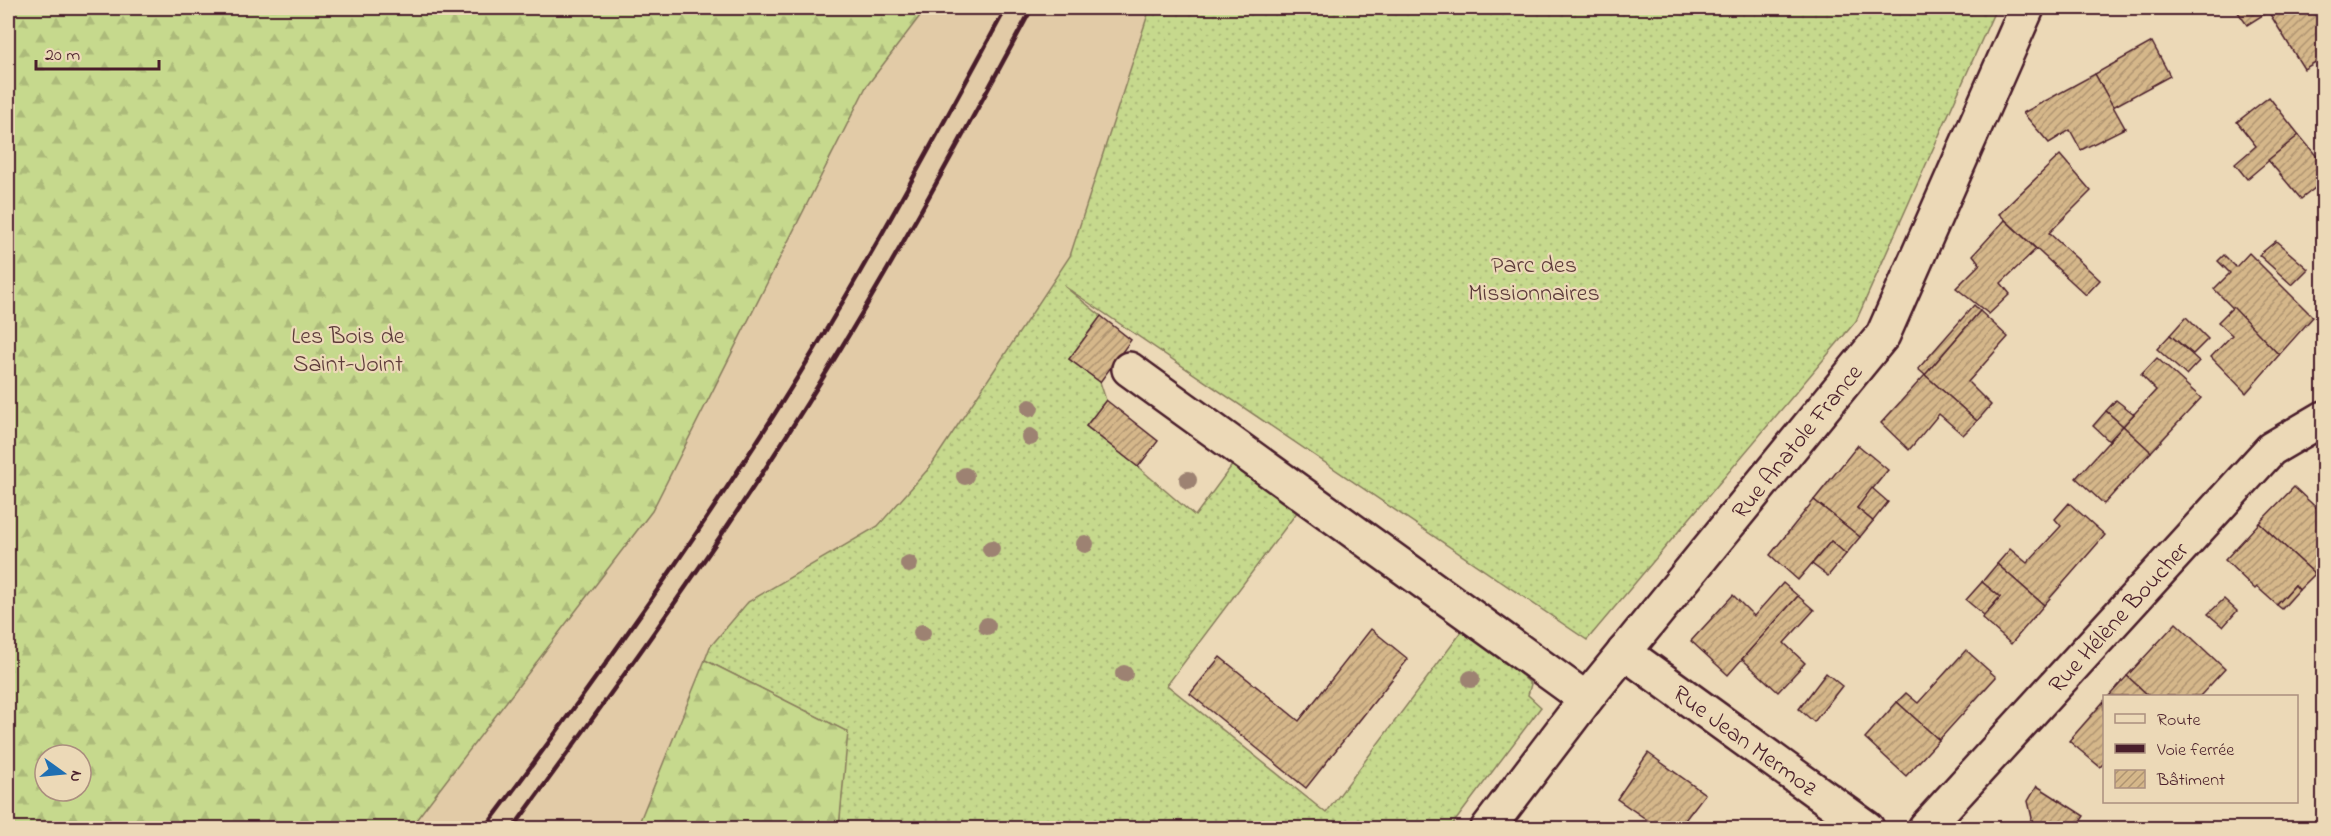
<svg xmlns="http://www.w3.org/2000/svg" width="2331" height="836" viewBox="0 0 2331 836" font-family="'Indie Flower',sans-serif">
  <defs>
    <pattern id="grass-dots" width="8" height="8" patternUnits="userSpaceOnUse" patternTransform="scale(1.5)"><rect width="8" height="8" fill="#c6d98d"/><path d="M2 2h.1M6 6h.1" fill="none" stroke="#acba7a" stroke-width="1.8" stroke-linecap="round"/></pattern>
    <pattern id="forest-firs" width="22" height="20" patternUnits="userSpaceOnUse" patternTransform="scale(1.5)"><rect width="22" height="20" fill="#c6d98d"/><path d="M5 1l3.5 6h-7zM16 11l3.5 6h-7z" fill="#acba7a"/></pattern>
    <pattern id="building-hatch" width="6" height="6" patternUnits="userSpaceOnUse" patternTransform="scale(1.5)"><rect width="6" height="6" fill="#d5b78a"/><path d="M-1 1l2-2M0 6l6-6M5 7l2-2" fill="none" stroke="#af9471"/></pattern>
  </defs>
  <rect width="100%" height="100%" fill="#ecd9b7"/>
  <filter id="ink" filterUnits="userSpaceOnUse"><feTurbulence type="fractalNoise" baseFrequency=".0167" numOctaves="2"/><feDisplacementMap in="SourceGraphic" scale="12" xChannelSelector="R" yChannelSelector="G"/><feConvolveMatrix kernelMatrix="1 2 1 2 8 2 1 2 1" color-interpolation-filters="sRGB"/></filter>
  <g filter="url(#ink)">
    <path fill="#e2cba7" d="M 926,8 L 1150,8 L 1070,256 L 930,467 L 878,526 L 748,602 L 710,647 L 637,828 L 410,828 L 652,511 L 866,87 Z"/>
    <path fill="url(#grass-dots)" stroke="#887c5c" stroke-width="1.5" d="M 1150,8 L 1996,8 L 1856,321 L 1587,640 L 1064,286 L 1101,316 L 1069,359 L 1100,382 L 1106,400 L 1086,426 L 1138,467 L 1195,516 L 1233,464 L 1298,511 L 1167,685 L 1326,813 L 1463,630 L 1506,661 L 1531,684 L 1528,695 L 1541,707 L 1450,828 L 839,828 L 847,732 L 705,660 L 710,647 L 748,602 L 878,526 L 930,467 L 1070,256 Z"/>
    <g fill="url(#forest-firs)" stroke="#887c5c" stroke-width="1.5" fill-rule="evenodd">
      <path d="M 8,8 L 926,8 L 866,87 L 652,511 L 410,828 L 8,828 ZM 45,755 L 81,755 L 81,791 L 45,791 Z"/>
      <path d="M 705,660 L 848,732 L 839,828 L 637,828 Z"/>
    </g>
    <g fill="url(#building-hatch)" stroke="#4a1f2b" stroke-width="1.5">
      <path d="M 2235,8 L 2274,8 L 2247,25 Z"/>
      <path d="M 2274,8 L 2311,8 L 2324,27 L 2324,57 L 2304,69 L 2268,11 Z"/>
      <path d="M 2152,42 L 2170,76 L 2113,107 L 2095,74 Z"/>
      <path d="M 2095,74 L 2125,128 L 2081,150 L 2070,130 L 2049,143 L 2023,113 Z"/>
      <path d="M 2269,97 L 2299,135 L 2247,179 L 2235,164 L 2256,146 L 2237,122 Z"/>
      <path d="M 2299,135 L 2324,165 L 2324,181 L 2301,199 L 2268,160 Z"/>
      <path d="M 2060,155 L 2091,191 L 2049,233 L 2100,280 L 2086,295 L 1999,214 Z"/>
      <path d="M 2005,220 L 2036,249 L 2001,283 L 2010,294 L 1989,314 L 1956,288 L 1980,264 L 1973,255 Z"/>
      <path d="M 2276,241 L 2308,269 L 2292,285 L 2259,255 Z"/>
      <path d="M 2249,253 L 2313,317 L 2279,355 L 2214,289 L 2230,273 L 2218,261 L 2224,255 L 2236,267 Z"/>
      <path d="M 1974,305 L 1980,311 L 1925,375 L 1918,369 Z"/>
      <path d="M 2233,307 L 2279,355 L 2246,393 L 2211,357 L 2232,335 L 2218,322 Z"/>
      <path d="M 1980,311 L 2008,337 L 1968,382 L 1991,405 L 1977,421 L 1925,375 Z"/>
      <path d="M 1101,316 L 1131,340 L 1100,382 L 1069,359 Z"/>
      <path d="M 2186,317 L 2208,339 L 2193,354 L 2170,335 Z"/>
      <path d="M 2170,335 L 2199,361 L 2186,375 L 2157,349 Z"/>
      <path d="M 2157,358 L 2201,398 L 2151,452 L 2123,426 L 2156,390 L 2141,375 Z"/>
      <path d="M 1925,375 L 1977,421 L 1963,435 L 1939,414 L 1909,450 L 1881,423 Z"/>
      <path d="M 1106,400 L 1158,441 L 1138,467 L 1086,426 Z"/>
      <path d="M 2116,400 L 2134,414 L 2123,426 L 2106,411 Z"/>
      <path d="M 2106,411 L 2123,426 L 2109,441 L 2093,426 Z"/>
      <path d="M 2123,426 L 2151,452 L 2104,504 L 2076,478 Z"/>
      <path d="M 1858,445 L 1888,470 L 1857,508 L 1873,521 L 1860,537 L 1814,500 Z"/>
      <path d="M 2294,487 L 2324,515 L 2317,522 L 2324,529 L 2324,565 L 2315,574 L 2259,523 Z"/>
      <path d="M 1872,488 L 1888,502 L 1873,521 L 1857,508 Z"/>
      <path d="M 1814,500 L 1860,537 L 1846,554 L 1831,541 L 1798,580 L 1770,555 Z"/>
      <path d="M 2069,503 L 2105,535 L 2044,605 L 1997,564 L 2010,549 L 2027,563 L 2061,526 L 2055,519 Z"/>
      <path d="M 2259,523 L 2315,574 L 2299,590 L 2295,585 L 2277,605 L 2257,587 L 2255,589 L 2225,560 Z"/>
      <path d="M 1831,541 L 1846,554 L 1828,576 L 1812,564 Z"/>
      <path d="M 1997,564 L 2044,605 L 2011,644 L 1982,618 L 2000,597 L 1982,582 Z"/>
      <path d="M 1982,582 L 2000,597 L 1984,615 L 1966,600 Z"/>
      <path d="M 1783,583 L 1798,596 L 1728,675 L 1691,641 L 1733,595 L 1754,616 Z"/>
      <path d="M 2295,585 L 2299,590 L 2282,609 L 2277,605 Z"/>
      <path d="M 1798,596 L 1814,610 L 1784,643 L 1805,663 L 1778,692 L 1742,659 Z"/>
      <path d="M 2224,599 L 2237,611 L 2223,627 L 2208,614 Z"/>
      <path d="M 2176,623 L 2225,669 L 2200,696 L 2149,696 L 2127,676 Z"/>
      <path d="M 1371,629 L 1408,659 L 1306,788 L 1190,694 L 1220,657 L 1299,721 Z"/>
      <path d="M 1966,650 L 1996,677 L 1939,740 L 1897,702 L 1906,693 L 1918,703 Z"/>
      <path d="M 1826,673 L 1842,686 L 1814,722 L 1799,709 Z"/>
      <path d="M 2127,676 L 2149,696 L 2109,696 Z"/>
      <path d="M 2104,701 L 2104,763 L 2100,767 L 2069,741 Z"/>
      <path d="M 1897,702 L 1939,740 L 1906,776 L 1865,738 Z"/>
      <path d="M 1648,753 L 1705,794 L 1679,828 L 1659,828 L 1617,799 Z"/>
      <path d="M 2037,786 L 2084,816 L 2076,828 L 2026,828 L 2032,818 L 2028,801 Z"/>
    </g>
    <g fill="none" stroke-linecap="round" stroke-linejoin="round">
      <g stroke="#4a1f2b" stroke-width="38">
        <g id="minor">
          <path d="M 1129,369 L 1586,699"/>
          <path id="s1" d="M 1624,652 L 1867,828"/>
          <path id="s2" d="M 1488,828 L 1586,699 L 1883,335 L 2027,8"/>
          <path id="s3" d="M 1925,828 L 2271,449 L 2324,418"/>
        </g>
      </g>
      <use href="#minor" stroke="#ecd9b7" stroke-width="33"/>
      <g stroke="#4a1f2b" stroke-width="4.5">
        <path d="M 485,828 C 580,702 672,573 758,440 C 848,301 927,153 1006,8"/>
        <path d="M 513,828 C 603,705 693,581 776,452 C 869,309 951,158 1032,8"/>
      </g>
    </g>
    <g fill="#9d8272">
      <circle cx="1030" cy="408" r="9"/>
      <circle cx="1030" cy="437" r="9"/>
      <circle cx="965" cy="476" r="9"/>
      <circle cx="1188" cy="480" r="9"/>
      <circle cx="1085" cy="544" r="9"/>
      <circle cx="991" cy="549" r="9"/>
      <circle cx="909" cy="564" r="9"/>
      <circle cx="987" cy="626" r="9"/>
      <circle cx="922" cy="633" r="9"/>
      <circle cx="1124" cy="674" r="9"/>
      <circle cx="1471" cy="679" r="9"/>
    </g>
  </g>
  <g text-anchor="middle" stroke-width="4.5" stroke-linejoin="round" paint-order="stroke">
    <g font-size="24" fill="#5d3b3a" stroke="#ecd9b7">
      <text x="1534" y="272">Parc des<tspan x="1534" dy="28">Missionnaires</tspan></text>
      <text x="348" y="343">Les Bois de<tspan x="348" dy="28">Saint-Joint</tspan></text>
    </g>
    <g font-size="24" fill="#4a1f2b" stroke="#ecd9b7">
      <text dy="8" stroke="none"><textPath href="#s2" startOffset="495">Rue Anatole France</textPath></text>
      <text dy="8" stroke="none"><textPath href="#s3" startOffset="286">Rue Hélène Boucher</textPath></text>
      <text dy="8" stroke="none"><textPath href="#s1" startOffset="150">Rue Jean Mermoz</textPath></text>
    </g>
  </g>
  <rect width="2331" height="836" fill="none" stroke="#ecd9b7" stroke-width="30"/>
  <rect x="15" y="15" width="2301" height="806" fill="none" stroke="#4a1f2b" stroke-width="2" filter="url(#ink)"/>
  <rect x="2103" y="695" width="195" height="108" fill="#ecd9b7" stroke="#ab8f7f" stroke-width="1.5"/>
  <rect x="2115" y="714" width="30" height="9" fill="#ecd9b7" stroke="#ab8f7f" stroke-width="1.5"/>
  <text x="2157" y="725" font-size="18" fill="#4a1f2b">Route</text>
  <rect x="2115" y="744" width="30" height="9" fill="#4a1f2b" stroke="#ab8f7f" stroke-width="1.5"/>
  <text x="2157" y="755" font-size="18" fill="#4a1f2b">Voie ferrée</text>
  <rect x="2115" y="770" width="30" height="18" fill="url(#building-hatch)" stroke="#ab8f7f" stroke-width="1.5"/>
  <text x="2157" y="785" font-size="18" fill="#4a1f2b">Bâtiment</text>
  <g transform="translate(63 773) rotate(105)"><circle r="28" fill="#ecd9b7" stroke="#ab8f7f" stroke-width="1.5"/>
  <path d="M0-4.5L10 22L0 15L-10 22Z" fill="#1f6fb2"/>
  <text y="-9" font-size="16" font-weight="bold" text-anchor="middle" fill="#4a1f2b">N</text>
  </g>
  <path d="M36 60v9h123v-9" fill="none" stroke="#4a1f2b" stroke-width="3"/>
  <text x="45" y="60" font-size="18" fill="#4a1f2b" stroke="#ecd9b7" stroke-width="4.5" paint-order="stroke">20 m</text>
</svg>
